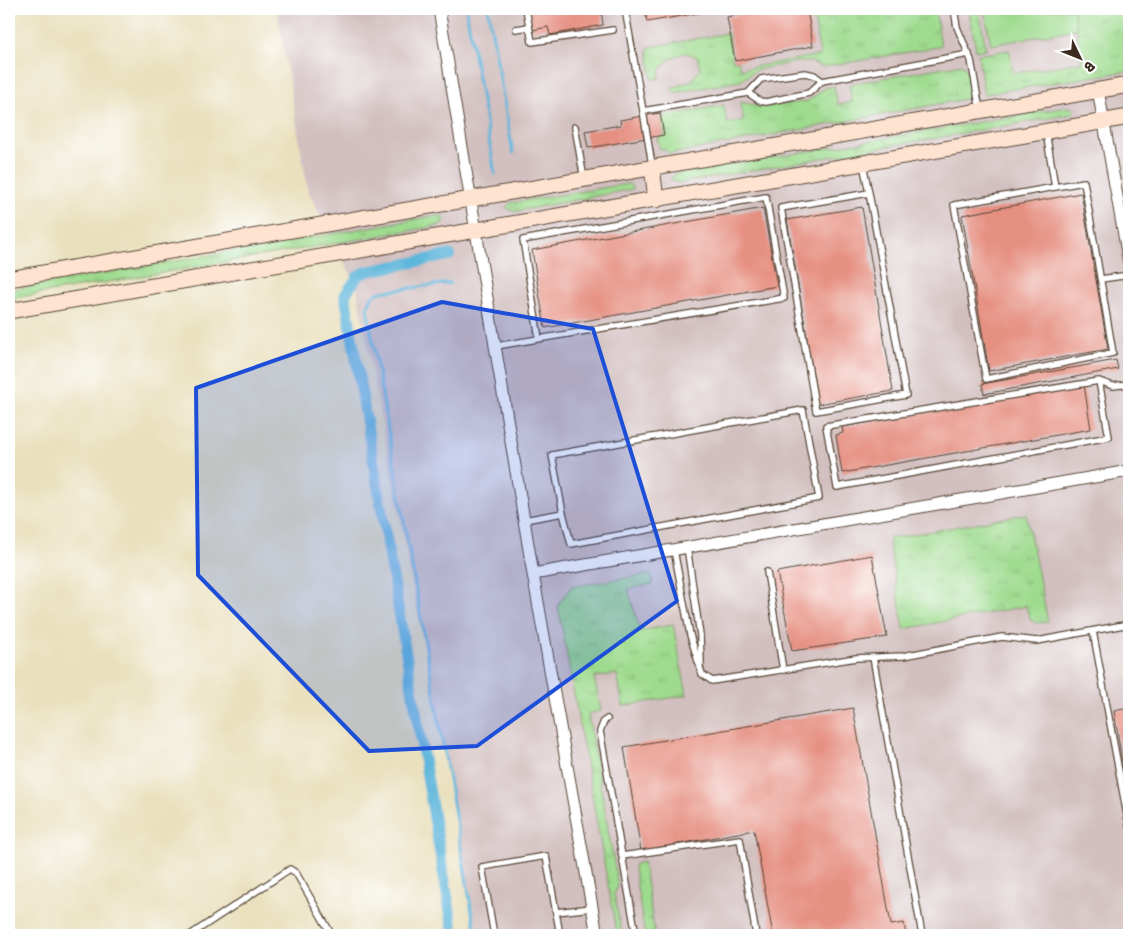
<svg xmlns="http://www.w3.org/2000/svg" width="1138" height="944" viewBox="0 0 1138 944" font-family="'Shantell Sans',sans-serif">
  <defs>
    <pattern id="grass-tufts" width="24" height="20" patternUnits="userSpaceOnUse" patternTransform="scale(1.25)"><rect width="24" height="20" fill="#9fdb8f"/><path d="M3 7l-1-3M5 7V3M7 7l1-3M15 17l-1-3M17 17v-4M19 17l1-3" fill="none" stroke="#8abc7b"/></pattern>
  </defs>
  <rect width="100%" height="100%" fill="#fff"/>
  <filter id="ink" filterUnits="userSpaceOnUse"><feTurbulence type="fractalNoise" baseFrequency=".02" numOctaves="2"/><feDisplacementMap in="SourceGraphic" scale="10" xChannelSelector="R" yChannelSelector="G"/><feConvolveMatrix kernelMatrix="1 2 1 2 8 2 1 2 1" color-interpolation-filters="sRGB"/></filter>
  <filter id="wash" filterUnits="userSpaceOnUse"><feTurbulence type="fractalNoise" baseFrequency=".0096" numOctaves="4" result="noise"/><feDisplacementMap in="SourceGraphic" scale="20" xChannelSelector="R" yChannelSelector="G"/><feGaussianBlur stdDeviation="1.12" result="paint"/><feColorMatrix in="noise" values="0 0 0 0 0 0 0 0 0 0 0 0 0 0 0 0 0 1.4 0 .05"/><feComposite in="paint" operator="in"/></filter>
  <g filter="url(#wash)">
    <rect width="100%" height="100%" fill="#e9e0bd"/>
    <path fill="#d2bfbf" d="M 277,9 L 1129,9 L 1129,935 L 478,935 L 356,284 L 308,191 Z"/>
    <g fill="url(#grass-tufts)" stroke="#6d8256">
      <path d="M 867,9 L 935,9 L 941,45 L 937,47 L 823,67 L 811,62 L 795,62 L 756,70 L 741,81 L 674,93 L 672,88 L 691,81 L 700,69 L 697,57 L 687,53 C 673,55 659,64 659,79 L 652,79 L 648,50 L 650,47 L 728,33 L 733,61 L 738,61 L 741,69 L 820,55 L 814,18 Z"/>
      <path d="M 969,9 L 979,9 L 986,49 L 976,51 Z"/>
      <path d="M 1073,9 L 1129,9 L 1129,71 L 984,94 L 978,55 L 1009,50 L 1014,73 L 1082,62 Z"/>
      <path d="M 962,64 L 967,70 L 971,98 L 670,154 L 664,149 L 660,149 L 657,138 L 665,136 L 661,117 L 724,105 L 727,123 L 743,121 L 741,102 L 764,107 L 808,101 L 825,88 L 834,86 L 838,105 L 852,102 L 849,84 Z"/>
      <path d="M 1067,107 L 1074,109 L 1073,114 L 681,183 L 671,181 L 671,178 L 676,174 Z"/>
      <path d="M 627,184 L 630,184 L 633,189 L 513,212 L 506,207 L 510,203 Z"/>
      <path d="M 439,215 L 445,218 L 444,222 L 437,226 L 9,299 L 9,290 Z"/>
      <path d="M 1026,514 L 1048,622 C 1031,625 1030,621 1026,606 L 904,629 L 888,539 Z"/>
      <path d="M 651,574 L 653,584 L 628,589 L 640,631 L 673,625 L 687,695 L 623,706 L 617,674 L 594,677 L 601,711 L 588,714 L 618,886 L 614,894 L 622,935 L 617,935 L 558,605 L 571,587 Z"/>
      <path d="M 643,862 L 655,935 L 645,935 L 634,868 L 635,864 Z"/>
    </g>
    <path fill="#9fdb8f" stroke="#6d8256" d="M 984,9 L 1073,9 L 1077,29 L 991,45 Z"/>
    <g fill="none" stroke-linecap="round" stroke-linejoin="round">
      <g stroke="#5eb6db" stroke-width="3">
        <path d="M 466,9 L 495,174"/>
        <path d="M 488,9 L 513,153"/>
        <path d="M 450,283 L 380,292 L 372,297 L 367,308 L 476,935"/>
      </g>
      <path stroke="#5eb6db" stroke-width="11" d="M 450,255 L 365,272 L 358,276 L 345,295 L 454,935"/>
    </g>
    <g id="blocks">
      <g fill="#e69082">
        <path d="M 529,9 L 601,9 L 603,25 L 550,35 L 548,27 L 533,30 Z"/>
        <path d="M 645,9 L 716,9 L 716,10 L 647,22 Z"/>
        <path d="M 770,9 L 807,9 L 813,46 L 735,61 L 727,17 Z"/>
        <path d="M 660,113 L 664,135 L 588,148 L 585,131 L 621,125 L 620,120 Z"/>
        <path d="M 1081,193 L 1108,349 L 989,371 L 962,215 Z"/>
        <path d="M 862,207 L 893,391 L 818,404 L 787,220 Z"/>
        <path d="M 763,208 L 777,286 L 545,328 L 532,250 Z"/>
        <path d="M 1116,360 L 1118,369 L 984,394 L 982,384 Z"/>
        <path d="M 1084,385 L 1091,429 L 842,473 L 836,435 L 843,433 L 842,427 Z"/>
        <path d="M 872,555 L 887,637 L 792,651 L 777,572 Z"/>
        <path d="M 853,708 L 891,925 L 904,923 L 906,935 L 773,935 L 754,830 L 641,851 L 624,747 Z"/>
        <path d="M 1129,708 L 1129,767 L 1123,768 L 1114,711 Z"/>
      </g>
    </g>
  </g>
  <g filter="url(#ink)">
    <use href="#blocks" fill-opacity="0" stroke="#554536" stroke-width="1"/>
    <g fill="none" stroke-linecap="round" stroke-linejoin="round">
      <g stroke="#554536" stroke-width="8">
        <g id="lane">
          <path d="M 526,9 L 532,42 L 613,30"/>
          <path d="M 625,9 L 643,111 L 748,93 L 760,101 L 766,102 L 809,93 L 822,81 L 969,54"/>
          <path d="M 954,9 L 957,27 L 971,60 L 980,110"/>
          <path d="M 516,29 L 529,27"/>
          <path d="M 748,93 L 761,79 L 805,73 L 814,75 L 822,81"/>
          <path d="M 643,111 L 652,165"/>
          <path d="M 575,127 L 584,179"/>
          <path d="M 1046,132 L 1055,187 L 1084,182 L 1113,353 L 986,379 L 954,205 L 1055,187"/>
          <path d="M 863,164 L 869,193 L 906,395 L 816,411 L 781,208 L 869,193"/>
          <path d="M 1101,279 L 1129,275"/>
          <path d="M 496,346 L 784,298 L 766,197 L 523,240 L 539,339"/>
          <path d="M 1099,381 L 1109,437 L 837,487 L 826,426 L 1099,381 L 1113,386 L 1129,384"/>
          <path d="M 524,520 L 563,513 L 552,455 L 803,410 L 819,498 L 571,544 L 563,513"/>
          <path d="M 687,547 L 700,635 L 701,663"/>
          <path d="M 674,550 L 690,635 L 702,674 L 712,681 L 856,658 L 903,656 L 1002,637 L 1037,641 L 1129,624"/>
          <path d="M 767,572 L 783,670"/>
          <path d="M 1093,631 L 1129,826"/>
          <path d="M 873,657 L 922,935"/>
          <path d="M 607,719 L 604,721 L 600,731 L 636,935"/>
          <path d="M 622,856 L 740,839 L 756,935"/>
          <path d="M 556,912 L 592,908"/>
          <path d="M 190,935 L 290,869 L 296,873 L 329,930"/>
          <path d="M 494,935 L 482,867 L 546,856 L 560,935"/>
        </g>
      </g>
      <g stroke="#554536" stroke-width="13">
        <g id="street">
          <path d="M 439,9 L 533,574 L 597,935"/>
          <path d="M 1098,90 L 1129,263"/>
          <path d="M 533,574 L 1129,471"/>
        </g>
      </g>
      <g stroke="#554536" stroke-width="17">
        <g id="secondary">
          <path d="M 652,167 L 656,200"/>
          <path d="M 9,279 L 1129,85"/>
          <path d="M 9,311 L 1129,117"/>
        </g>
      </g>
      <use href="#lane" stroke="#fff" stroke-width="5.5"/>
      <use href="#street" stroke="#fff" stroke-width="11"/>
      <use href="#secondary" stroke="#fee3d1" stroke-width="15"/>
    </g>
  </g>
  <path fill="#1d4ed8" fill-opacity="0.2" stroke="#1d4ed8" stroke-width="4" stroke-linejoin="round" d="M 442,302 L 593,329 L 677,601 L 477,746 L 369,751 L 198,575 L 196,388 Z"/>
  <rect width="1138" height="944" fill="none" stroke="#fff" stroke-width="30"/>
  <g transform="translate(1080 58) rotate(133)" stroke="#ffffff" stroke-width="4" paint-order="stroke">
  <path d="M0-4L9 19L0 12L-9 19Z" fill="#3b2a1e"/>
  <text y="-8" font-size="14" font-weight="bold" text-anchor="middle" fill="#3b2a1e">B</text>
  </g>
</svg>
